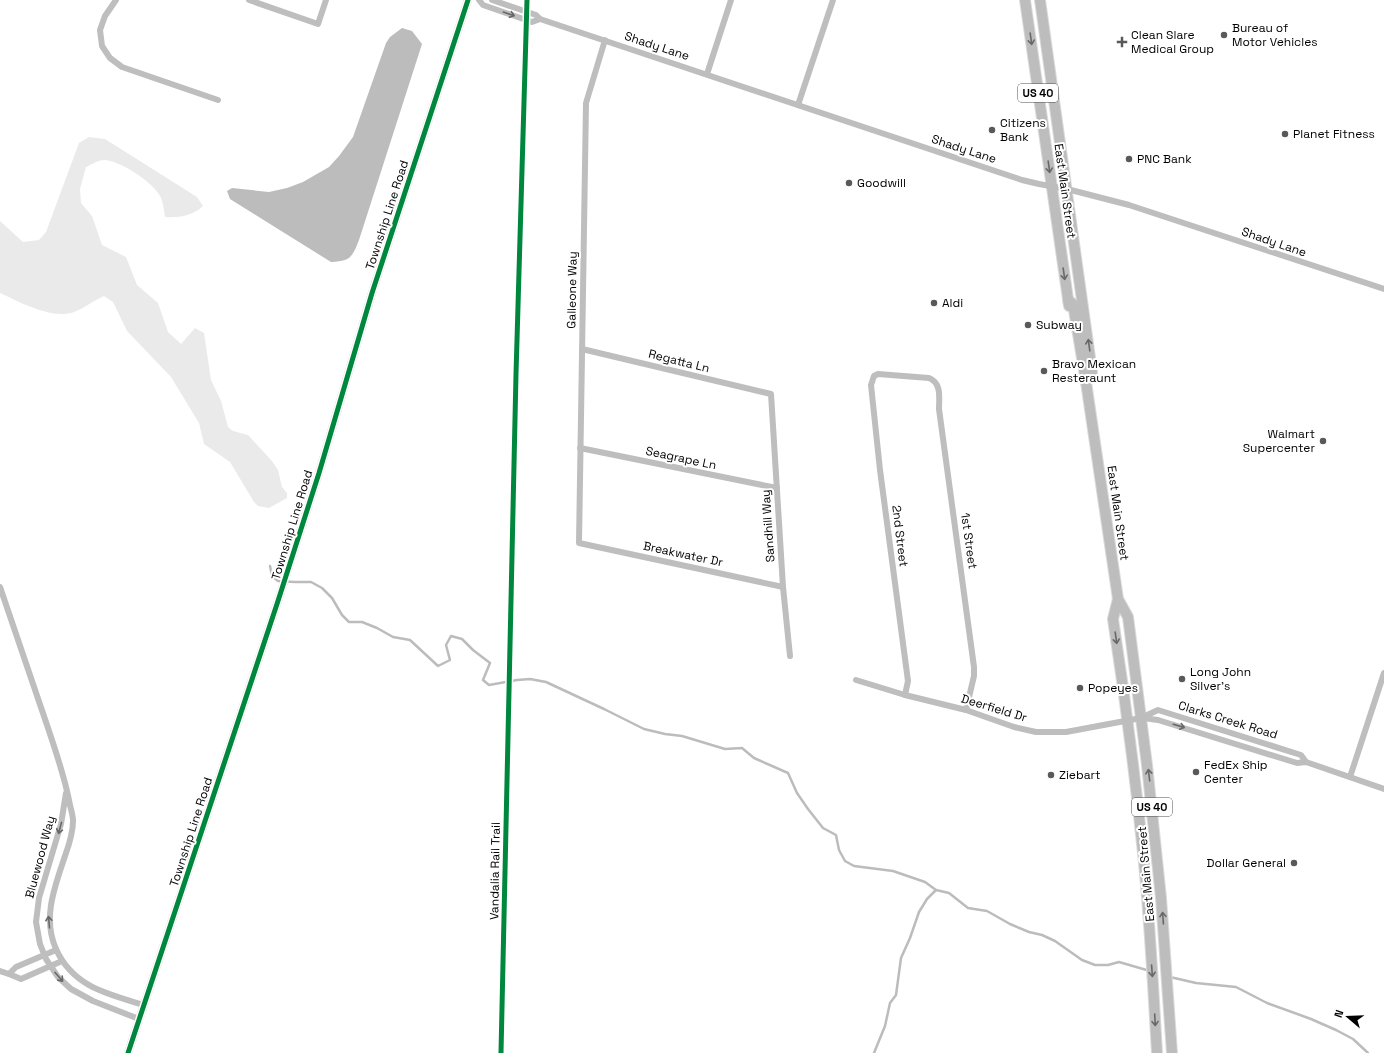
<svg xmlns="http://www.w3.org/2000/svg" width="1384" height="1053" viewBox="0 0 1384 1053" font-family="'Space Grotesk',sans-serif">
  <rect width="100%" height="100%" fill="#fff"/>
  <path fill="#eaeaea" d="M 89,137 L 105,139 L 197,197 L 203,206 C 193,216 178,218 165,217 C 164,210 163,201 160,196 C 153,182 119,160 104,160 C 98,160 91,165 86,167 L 80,189 L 81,203 L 92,216 L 102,245 L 126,257 L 137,285 L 158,303 L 168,332 L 181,344 L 195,328 L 204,333 L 211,380 L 221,401 L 228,427 L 233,431 L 248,435 L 272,461 L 278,470 L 282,487 L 287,493 L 287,498 L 269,508 L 258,506 L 254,502 L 230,462 L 204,444 L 199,423 L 171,377 L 127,331 L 113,302 L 104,296 C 94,300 85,308 74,312 C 52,320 20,302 0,293 L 0,221 L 23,242 L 39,240 L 46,232 L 79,143 Z"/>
  <path fill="#bcbcbc" d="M 402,28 L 412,31 L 422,44 L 359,240 C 352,258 350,261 331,262 L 230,199 L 227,191 L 232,188 L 269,192 L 287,188 L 303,182 L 329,167 L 339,156 L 353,137 L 386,43 L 390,37 Z"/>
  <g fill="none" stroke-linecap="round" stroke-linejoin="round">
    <g stroke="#bcbcbc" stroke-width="2.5">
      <path d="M 270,566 L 272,576 L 278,581 L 295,582 L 311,582 L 322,588 L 332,598 L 342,615 L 349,622 L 362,622 L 377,628 L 393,637 L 410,640 L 438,666 L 450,660 L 446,645 L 451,636 L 462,639 L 473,650 L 490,663 L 483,680 L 489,685 L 517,680 L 530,679 L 546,682 L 604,709 L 644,729 L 665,734 L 682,736 L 725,749 L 742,748 L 754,758 L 788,773 L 797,793 L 808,809 L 823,828 L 836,835 L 839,850 L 845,861 L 854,866 L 893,871 L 925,882 L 936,890 L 949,893 L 968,908 L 987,911 L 1010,924 L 1029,932 L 1042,935 L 1055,941 L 1082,960 L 1095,965 L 1108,965 L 1119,962 L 1150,971"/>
      <path d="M 1170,977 L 1196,983 L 1236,987 L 1267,1003 L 1311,1019 L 1336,1030 L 1353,1039 L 1368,1053"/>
      <path d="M 874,1053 L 885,1026 L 890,1003 L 896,995 L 901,958 L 910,938 L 919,912 L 927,899 L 936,890"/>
    </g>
    <g stroke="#dbdbdb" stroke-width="12">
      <g id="primary">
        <path d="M 1025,0 L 1069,306"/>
        <path d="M 1040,0 L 1092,372 L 1086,382"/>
        <path d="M 1068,300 L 1073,304 L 1086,382 L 1118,599 L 1128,617 L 1147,765 L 1161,898 L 1172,1053"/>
        <path d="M 1118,599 L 1113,619 C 1125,697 1135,775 1143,853 C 1150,920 1153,986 1157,1053"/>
      </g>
    </g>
    <g stroke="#bebebe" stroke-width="6">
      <path d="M 116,0 L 105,16 L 100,30 L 102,46 L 110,58 L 122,67 L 218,100"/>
      <path d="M 249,0 L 318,24 L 326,0"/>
      <path d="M 479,0 L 483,5 L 532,22 L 540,19"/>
      <path d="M 492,0 L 536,15 L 540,19 L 1022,180 L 1039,184 L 1067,189 L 1129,205 L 1384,289"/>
      <path d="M 605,40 L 586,103 L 579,543 L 783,587"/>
      <path d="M 707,74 L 731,0"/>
      <path d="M 798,105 L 833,0"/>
      <path d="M 582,349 L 771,394 L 783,587 L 790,656"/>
      <path d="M 580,448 L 777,488"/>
      <path d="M 0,587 C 16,634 32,681 48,728 C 56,752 64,775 69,800 C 70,807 73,814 73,821 C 73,832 69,845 65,856 C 55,886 42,918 56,949 C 73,987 108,994 144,1005"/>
      <path d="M 856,680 L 905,695 L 966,710 L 1014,727 L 1036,732 L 1066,732 L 1141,718 L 1158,710 L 1301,755 L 1306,762"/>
      <path d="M 905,695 L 908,681 L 880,470 L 871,385 L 874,376 L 878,374 L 929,378 C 942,383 939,398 939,409 L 974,667 L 974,676 L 966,710"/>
      <path d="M 1143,718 L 1158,720 L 1297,763 L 1306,762 L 1384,789"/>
      <path d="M 1350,777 L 1384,673"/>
      <path d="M 66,793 L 61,824 L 39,898 L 36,922 L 40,944 L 46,959 L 58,977 L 71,989 L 93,1001 L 139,1019"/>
      <path d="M 56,950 L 16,967 L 9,974 L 21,979 L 62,961"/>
      <path d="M 0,971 L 9,974"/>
    </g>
    <path stroke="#bebebe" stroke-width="8" d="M 128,1053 L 277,604 L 319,473 L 372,293 L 468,0"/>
    <use href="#primary" stroke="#bdbdbd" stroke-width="10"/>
    <g stroke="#fff" stroke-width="8">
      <g id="cycleway">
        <path d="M 128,1053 L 277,604 L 319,473 L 372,293 L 468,0"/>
        <path d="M 501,1053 L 516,374 L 527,0"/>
      </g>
    </g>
    <use href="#cycleway" stroke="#00873e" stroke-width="5"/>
  </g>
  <defs><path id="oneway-shaft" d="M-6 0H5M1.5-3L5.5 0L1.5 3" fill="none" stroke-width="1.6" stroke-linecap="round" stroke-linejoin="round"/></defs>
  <g stroke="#686868">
    <use href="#oneway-shaft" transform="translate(509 14) rotate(19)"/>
    <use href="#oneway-shaft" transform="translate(1031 39) rotate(82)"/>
    <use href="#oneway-shaft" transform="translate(1049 167) rotate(82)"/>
    <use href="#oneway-shaft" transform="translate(1064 274) rotate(82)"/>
    <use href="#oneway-shaft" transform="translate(1089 345) rotate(-98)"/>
    <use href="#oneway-shaft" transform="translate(1116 638) rotate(82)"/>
    <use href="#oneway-shaft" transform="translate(1179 726) rotate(16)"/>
    <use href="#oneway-shaft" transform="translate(1149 775) rotate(-97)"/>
    <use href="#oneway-shaft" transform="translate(60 828) rotate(105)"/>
    <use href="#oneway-shaft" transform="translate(1163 918) rotate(-94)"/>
    <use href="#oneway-shaft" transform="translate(49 922) rotate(-95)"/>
    <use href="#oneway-shaft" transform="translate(1152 971) rotate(86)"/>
    <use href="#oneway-shaft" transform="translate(59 977) rotate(49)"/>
    <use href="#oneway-shaft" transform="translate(1155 1020) rotate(87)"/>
  </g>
  <g fill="#595959" stroke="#fff" stroke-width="1.5">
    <circle cx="1224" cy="35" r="4"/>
    <path d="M1120 36h4v4h4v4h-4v4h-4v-4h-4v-4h4z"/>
    <circle cx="992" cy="130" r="4"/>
    <circle cx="1285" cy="134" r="4"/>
    <circle cx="1129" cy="159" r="4"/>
    <circle cx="849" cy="183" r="4"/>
    <circle cx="934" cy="303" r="4"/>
    <circle cx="1028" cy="325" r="4"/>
    <circle cx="1044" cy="371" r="4"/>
    <circle cx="1323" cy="441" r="4"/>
    <circle cx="1182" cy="679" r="4"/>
    <circle cx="1080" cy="688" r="4"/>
    <circle cx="1196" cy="772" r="4"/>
    <circle cx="1051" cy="775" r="4"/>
    <circle cx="1294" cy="863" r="4"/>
  </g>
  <g text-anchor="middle" stroke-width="4" stroke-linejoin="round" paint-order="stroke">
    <g fill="#fff" stroke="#4c4c4c" stroke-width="1">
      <rect x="1018" y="84" width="40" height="18" rx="3"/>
      <rect x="1132" y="798" width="40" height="18" rx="3"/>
    </g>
    <g font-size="11" font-weight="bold" fill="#000">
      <text x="1038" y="97">US 40</text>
      <text x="1152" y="811">US 40</text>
    </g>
    <g font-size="12" fill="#000" stroke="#fff" text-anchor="start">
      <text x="1232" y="32">Bureau of<tspan x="1232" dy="14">Motor Vehicles</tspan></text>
      <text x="1131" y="39">Clean Slare<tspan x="1131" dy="14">Medical Group</tspan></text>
      <text x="1000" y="127">Citizens<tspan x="1000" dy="14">Bank</tspan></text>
      <text x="1293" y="138">Planet Fitness</text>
      <text x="1137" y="163">PNC Bank</text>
      <text x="857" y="187">Goodwill</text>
      <text x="942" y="307">Aldi</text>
      <text x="1036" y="329">Subway</text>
      <text x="1052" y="368">Bravo Mexican<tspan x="1052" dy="14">Resteraunt</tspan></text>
      <text x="1315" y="438" text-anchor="end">Walmart<tspan x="1315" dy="14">Supercenter</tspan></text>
      <text x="1190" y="676">Long John<tspan x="1190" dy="14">Silver's</tspan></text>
      <text x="1088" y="692">Popeyes</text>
      <text x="1204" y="769">FedEx Ship<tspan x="1204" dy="14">Center</tspan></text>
      <text x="1059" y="779">Ziebart</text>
      <text x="1286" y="867" text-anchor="end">Dollar General</text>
    </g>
    <g font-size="12" fill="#000" stroke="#fff">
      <text transform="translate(657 46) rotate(18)" y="4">Shady Lane</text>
      <text transform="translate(964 149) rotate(18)" y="4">Shady Lane</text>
      <text transform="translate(1065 191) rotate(82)" y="4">East Main Street</text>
      <text transform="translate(387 215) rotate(-72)" y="4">Township Line Road</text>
      <text transform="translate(1274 242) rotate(19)" y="4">Shady Lane</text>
      <text transform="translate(572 290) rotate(-89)" y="4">Galleone Way</text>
      <text transform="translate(679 361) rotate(14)" y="4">Regatta Ln</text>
      <text transform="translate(681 458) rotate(12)" y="4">Seagrape Ln</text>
      <text transform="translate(1118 513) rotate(82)" y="4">East Main Street</text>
      <text transform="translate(292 525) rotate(-73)" y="4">Township Line Road</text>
      <text transform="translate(768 526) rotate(-94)" y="4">Sandhill Way</text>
      <text transform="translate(900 536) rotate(83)" y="4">2nd Street</text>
      <text transform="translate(969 541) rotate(82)" y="4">1st Street</text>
      <text transform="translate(683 554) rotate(12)" y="4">Breakwater Dr</text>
      <text transform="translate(994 708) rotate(17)" y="4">Deerfield Dr</text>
      <text transform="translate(1228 720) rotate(17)" y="4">Clarks Creek Road</text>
      <text transform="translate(191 832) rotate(-72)" y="4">Township Line Road</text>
      <text transform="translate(40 857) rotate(-75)" y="4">Bluewood Way</text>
      <text transform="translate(495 871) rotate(-89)" y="4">Vandalia Rail Trail</text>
      <text transform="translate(1146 874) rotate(-95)" y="4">East Main Street</text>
    </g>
  </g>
  <g transform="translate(1348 1017) rotate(289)" stroke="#ffffff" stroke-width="3" paint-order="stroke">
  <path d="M0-3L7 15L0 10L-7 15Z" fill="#000000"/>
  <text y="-6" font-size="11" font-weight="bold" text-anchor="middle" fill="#000000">N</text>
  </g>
</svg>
